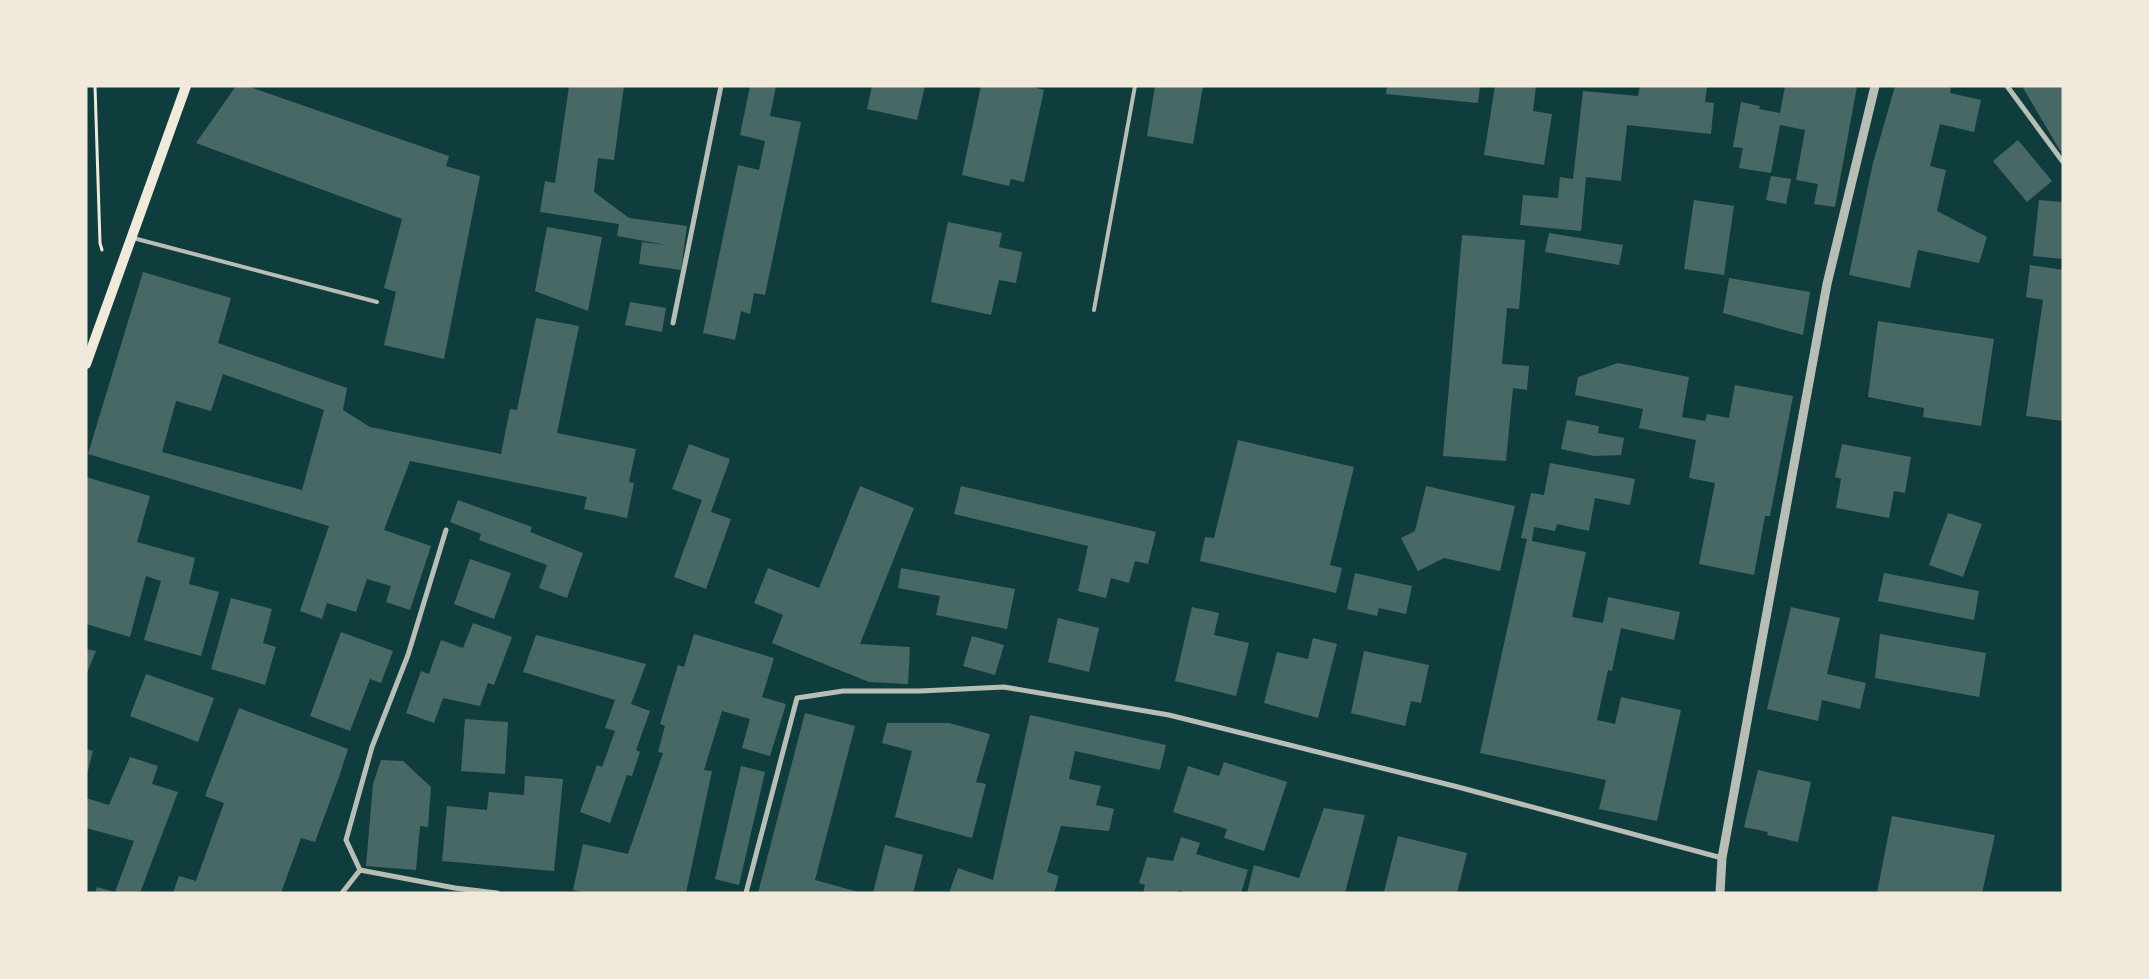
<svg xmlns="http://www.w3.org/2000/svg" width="2149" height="979" viewBox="0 0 2149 979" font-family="'PT Sans Narrow',sans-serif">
  <rect width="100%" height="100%" fill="#0f3d3e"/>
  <g fill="#486865" fill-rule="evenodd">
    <path d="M 236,86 L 247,86 L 449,156 L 446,166 L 480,176 L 444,359 L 384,345 L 396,292 L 384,288 L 402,219 L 196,143 Z"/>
    <path d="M 569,86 L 624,86 L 614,160 L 598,158 L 594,192 L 629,218 L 687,226 L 681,270 L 639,264 L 642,242 L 667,245 L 617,236 L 619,224 L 540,212 L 545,181 L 555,183 Z"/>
    <path d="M 750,86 L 776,86 L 770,116 L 801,122 L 765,295 L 754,293 L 750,314 L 741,311 L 735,340 L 703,333 L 738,165 L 759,170 L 765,141 L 740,135 Z"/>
    <path d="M 872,86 L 925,86 L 917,120 L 867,109 Z"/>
    <path d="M 981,86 L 1029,86 L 1044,90 L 1024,182 L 1011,179 L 1009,186 L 962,175 Z"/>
    <path d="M 1155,86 L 1203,86 L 1193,144 L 1147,136 Z"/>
    <path d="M 1387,86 L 1480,86 L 1478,103 L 1386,94 Z"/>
    <path d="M 1495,86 L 1536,86 L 1533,111 L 1552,114 L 1544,165 L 1484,155 Z"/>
    <path d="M 1640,86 L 1707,86 L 1705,102 L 1714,103 L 1711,134 L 1627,125 L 1621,181 L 1586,177 L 1581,231 L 1520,225 L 1523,195 L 1558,198 L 1560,177 L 1573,179 L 1583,91 L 1638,96 Z"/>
    <path d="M 1785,86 L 1857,86 L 1835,207 L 1814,204 L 1818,184 L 1796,180 L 1805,130 L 1780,125 L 1771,173 L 1739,168 L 1743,148 L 1733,147 L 1741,102 L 1760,106 L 1759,109 L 1780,113 Z"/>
    <path d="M 1895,86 L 1951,86 L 1950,93 L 1981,100 L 1974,132 L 1940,124 L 1930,166 L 1946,170 L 1937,211 L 1987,237 L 1979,263 L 1918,250 L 1910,288 L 1849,275 L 1873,163 Z"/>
    <path d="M 2022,86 L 2063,86 L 2063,153 L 2059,149 Z"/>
    <path d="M 2018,140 L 2052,181 L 2027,202 L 1993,161 Z"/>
    <path d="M 1771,176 L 1791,179 L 1786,204 L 1766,200 Z"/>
    <path d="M 1694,200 L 1734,206 L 1724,275 L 1684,269 Z"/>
    <path d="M 2039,200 L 2063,202 L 2063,259 L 2033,256 Z"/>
    <path d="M 948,222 L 1002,233 L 999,247 L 1022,252 L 1016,283 L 999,280 L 991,315 L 931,302 Z"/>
    <path d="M 547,227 L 602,237 L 588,311 L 535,291 Z"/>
    <path d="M 1549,233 L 1623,245 L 1619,265 L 1545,252 Z"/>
    <path d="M 1462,235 L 1525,240 L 1519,309 L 1507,308 L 1502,364 L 1529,366 L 1527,390 L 1513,388 L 1506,461 L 1443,456 Z"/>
    <path d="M 2030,265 L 2063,270 L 2063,421 L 2026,416 L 2043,300 L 2026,297 Z"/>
    <path d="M 143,272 L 231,298 L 218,343 L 347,388 L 343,410 L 370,427 L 501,454 L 510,409 L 517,410 L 536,318 L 579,326 L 557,433 L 636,449 L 629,482 L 634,483 L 627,518 L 584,509 L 587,497 L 410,461 L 384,530 L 431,546 L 410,610 L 386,602 L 391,586 L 367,579 L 356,612 L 327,603 L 322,619 L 300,611 L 329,526 L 88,454 ZM 223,374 L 324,410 L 302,490 L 162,452 L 176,401 L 211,411 Z"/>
    <path d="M 1729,278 L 1810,292 L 1803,335 L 1723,313 Z"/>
    <path d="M 630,302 L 666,308 L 662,332 L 625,325 Z"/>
    <path d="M 1878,321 L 1994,339 L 1981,426 L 1923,417 L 1924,408 L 1868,397 Z"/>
    <path d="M 1618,363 L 1689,377 L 1682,417 L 1705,421 L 1707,414 L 1729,418 L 1735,385 L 1793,396 L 1770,516 L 1765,516 L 1754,575 L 1699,564 L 1715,483 L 1689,478 L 1696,440 L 1639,428 L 1643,409 L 1575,395 L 1578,377 Z"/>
    <path d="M 1567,420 L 1599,426 L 1598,433 L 1624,438 L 1621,455 L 1594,456 L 1561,449 Z"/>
    <path d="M 1238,440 L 1354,467 L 1330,565 L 1342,568 L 1336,593 L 1200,561 L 1205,537 L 1214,538 Z"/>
    <path d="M 689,444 L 730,459 L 711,512 L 731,519 L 706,589 L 674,577 L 702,500 L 672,489 Z"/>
    <path d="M 1842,444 L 1911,457 L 1905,493 L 1894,491 L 1889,518 L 1836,508 L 1841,479 L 1835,477 Z"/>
    <path d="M 1550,463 L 1635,479 L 1630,505 L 1595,498 L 1589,531 L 1557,524 L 1555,531 L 1534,527 L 1532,541 L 1586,552 L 1572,617 L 1603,623 L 1608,597 L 1680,612 L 1674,640 L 1621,628 L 1612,671 L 1608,670 L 1597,720 L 1615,724 L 1621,697 L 1681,710 L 1657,821 L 1599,809 L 1606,780 L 1480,753 L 1527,539 L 1521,538 L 1531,493 L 1544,495 Z"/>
    <path d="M 86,477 L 150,496 L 137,542 L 195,558 L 189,584 L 219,592 L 201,656 L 144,640 L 161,581 L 146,576 L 130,637 L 86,624 Z"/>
    <path d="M 860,486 L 914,508 L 860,644 L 910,647 L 908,684 L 869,682 L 772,643 L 783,615 L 754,603 L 768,568 L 819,588 Z"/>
    <path d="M 961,486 L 1156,532 L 1148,564 L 1135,561 L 1129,583 L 1111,578 L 1106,598 L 1078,591 L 1088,546 L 954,514 Z"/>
    <path d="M 1426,486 L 1515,506 L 1500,571 L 1444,558 L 1418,571 L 1401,538 L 1415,531 Z"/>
    <path d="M 458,500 L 532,527 L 530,532 L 583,553 L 567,598 L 539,588 L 547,565 L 479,540 L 481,534 L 450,522 Z"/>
    <path d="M 1948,513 L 1982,524 L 1963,577 L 1929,565 Z"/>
    <path d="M 470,559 L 511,573 L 494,619 L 454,604 Z"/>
    <path d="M 901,568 L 1015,589 L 1007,629 L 936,615 L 940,596 L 898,588 Z"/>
    <path d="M 1355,573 L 1412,586 L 1406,614 L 1379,608 L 1377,616 L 1347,609 Z"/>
    <path d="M 1884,573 L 1979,591 L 1974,620 L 1878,601 Z"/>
    <path d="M 231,598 L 272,609 L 263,643 L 276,647 L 265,685 L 211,669 Z"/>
    <path d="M 1192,607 L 1219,613 L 1214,635 L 1249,643 L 1236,696 L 1175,681 Z"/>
    <path d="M 1791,607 L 1840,618 L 1827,674 L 1866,683 L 1860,709 L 1822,700 L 1818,721 L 1767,709 Z"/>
    <path d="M 1058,618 L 1099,628 L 1089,672 L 1048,662 Z"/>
    <path d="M 473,623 L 512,637 L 494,685 L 488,683 L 480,706 L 443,698 L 434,723 L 406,713 L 421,671 L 429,674 L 441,640 L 463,648 Z"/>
    <path d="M 341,632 L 393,651 L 381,683 L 370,679 L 350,731 L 310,716 Z"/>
    <path d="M 694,634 L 774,658 L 762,697 L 786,704 L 770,756 L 742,748 L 750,719 L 722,711 L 704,770 L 712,771 L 686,893 L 587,893 L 573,890 L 583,844 L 628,854 L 663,753 L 658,752 L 665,726 L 660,724 L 678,665 L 684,667 Z"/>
    <path d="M 1880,634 L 1986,653 L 1979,697 L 1875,678 Z"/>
    <path d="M 536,635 L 646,664 L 631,704 L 650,711 L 636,750 L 640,752 L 632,776 L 627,775 L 610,823 L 580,812 L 597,765 L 602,767 L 615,731 L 605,728 L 615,700 L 523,672 Z"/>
    <path d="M 972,636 L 1004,645 L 995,675 L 963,666 Z"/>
    <path d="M 1313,638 L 1337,644 L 1318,718 L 1264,703 L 1277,652 L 1308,659 Z"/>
    <path d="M 86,649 L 96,651 L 86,675 Z"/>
    <path d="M 1364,651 L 1429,665 L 1421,703 L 1411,701 L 1405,726 L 1351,713 Z"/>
    <path d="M 146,674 L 214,698 L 198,742 L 130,716 Z"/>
    <path d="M 239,708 L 348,749 L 339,777 L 315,842 L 301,838 L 281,893 L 173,893 L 179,876 L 196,881 L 224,803 L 205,796 Z"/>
    <path d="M 805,713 L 855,726 L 815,880 L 862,893 L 758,893 Z"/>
    <path d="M 1030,715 L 1166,745 L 1160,770 L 1075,751 L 1069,779 L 1101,786 L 1096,805 L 1114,809 L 1109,831 L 1061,826 L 1047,872 L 1059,876 L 1054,893 L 949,893 L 958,868 L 993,880 Z"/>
    <path d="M 465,719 L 508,722 L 505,774 L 461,771 Z"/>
    <path d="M 887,723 L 949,723 L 990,734 L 976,782 L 986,784 L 972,838 L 895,817 L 912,751 L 882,743 Z"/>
    <path d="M 86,749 L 93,751 L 87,774 L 86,774 Z"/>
    <path d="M 130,757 L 158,766 L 152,784 L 178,792 L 140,893 L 95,893 L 97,887 L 115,892 L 134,841 L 86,828 L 86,798 L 109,805 Z"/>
    <path d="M 381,760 L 403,761 L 431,787 L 428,827 L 420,826 L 416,870 L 366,866 L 373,784 Z"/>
    <path d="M 1224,762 L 1287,782 L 1264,851 L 1224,838 L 1227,829 L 1173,812 L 1188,766 L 1219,776 Z"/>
    <path d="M 741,766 L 765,772 L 739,885 L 715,879 Z"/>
    <path d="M 1758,770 L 1811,782 L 1798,842 L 1767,835 L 1768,832 L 1744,827 Z"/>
    <path d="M 525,776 L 563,779 L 554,871 L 442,861 L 447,806 L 487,810 L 489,792 L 524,795 Z"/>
    <path d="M 1324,808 L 1365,815 L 1345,893 L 1247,893 L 1254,865 L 1299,878 Z"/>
    <path d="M 1892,816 L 1995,835 L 1982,893 L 1877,893 Z"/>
    <path d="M 1398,836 L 1467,853 L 1457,893 L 1384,892 Z"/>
    <path d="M 1181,837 L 1200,843 L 1196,854 L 1248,870 L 1241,893 L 1187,893 L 1179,890 L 1178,893 L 1143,893 L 1145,885 L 1139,883 L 1147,857 L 1173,861 Z"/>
    <path d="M 885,845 L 923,855 L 913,893 L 873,893 Z"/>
  </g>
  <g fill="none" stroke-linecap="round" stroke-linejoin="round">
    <path stroke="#f1e9da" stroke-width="3" d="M 95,86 L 100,243 L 102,250"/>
    <g stroke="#b8beb3" stroke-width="4">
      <path d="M 133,238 L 377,302"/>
      <path d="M 1094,310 L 1135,86"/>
    </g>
    <g stroke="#b8beb3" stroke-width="5">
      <path d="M 2007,86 L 2063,162"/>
      <path d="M 673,323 L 721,86"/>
      <path d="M 360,870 L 346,840 L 372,747 L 408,655 L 446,530"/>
      <path d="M 342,893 L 360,870 L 455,888 L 497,893"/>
      <path d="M 746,893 L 797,698 L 843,691 L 920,691 L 1004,687 L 1169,715 L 1458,787 L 1722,858"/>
    </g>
    <path stroke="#b8beb3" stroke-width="9" d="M 1720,893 L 1722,858 L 1827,284 L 1875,86"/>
    <path stroke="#f1e9da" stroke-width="10" d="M 86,364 L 186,86"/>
  </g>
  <rect width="2149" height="979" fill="none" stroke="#f1e9da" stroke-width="175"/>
</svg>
